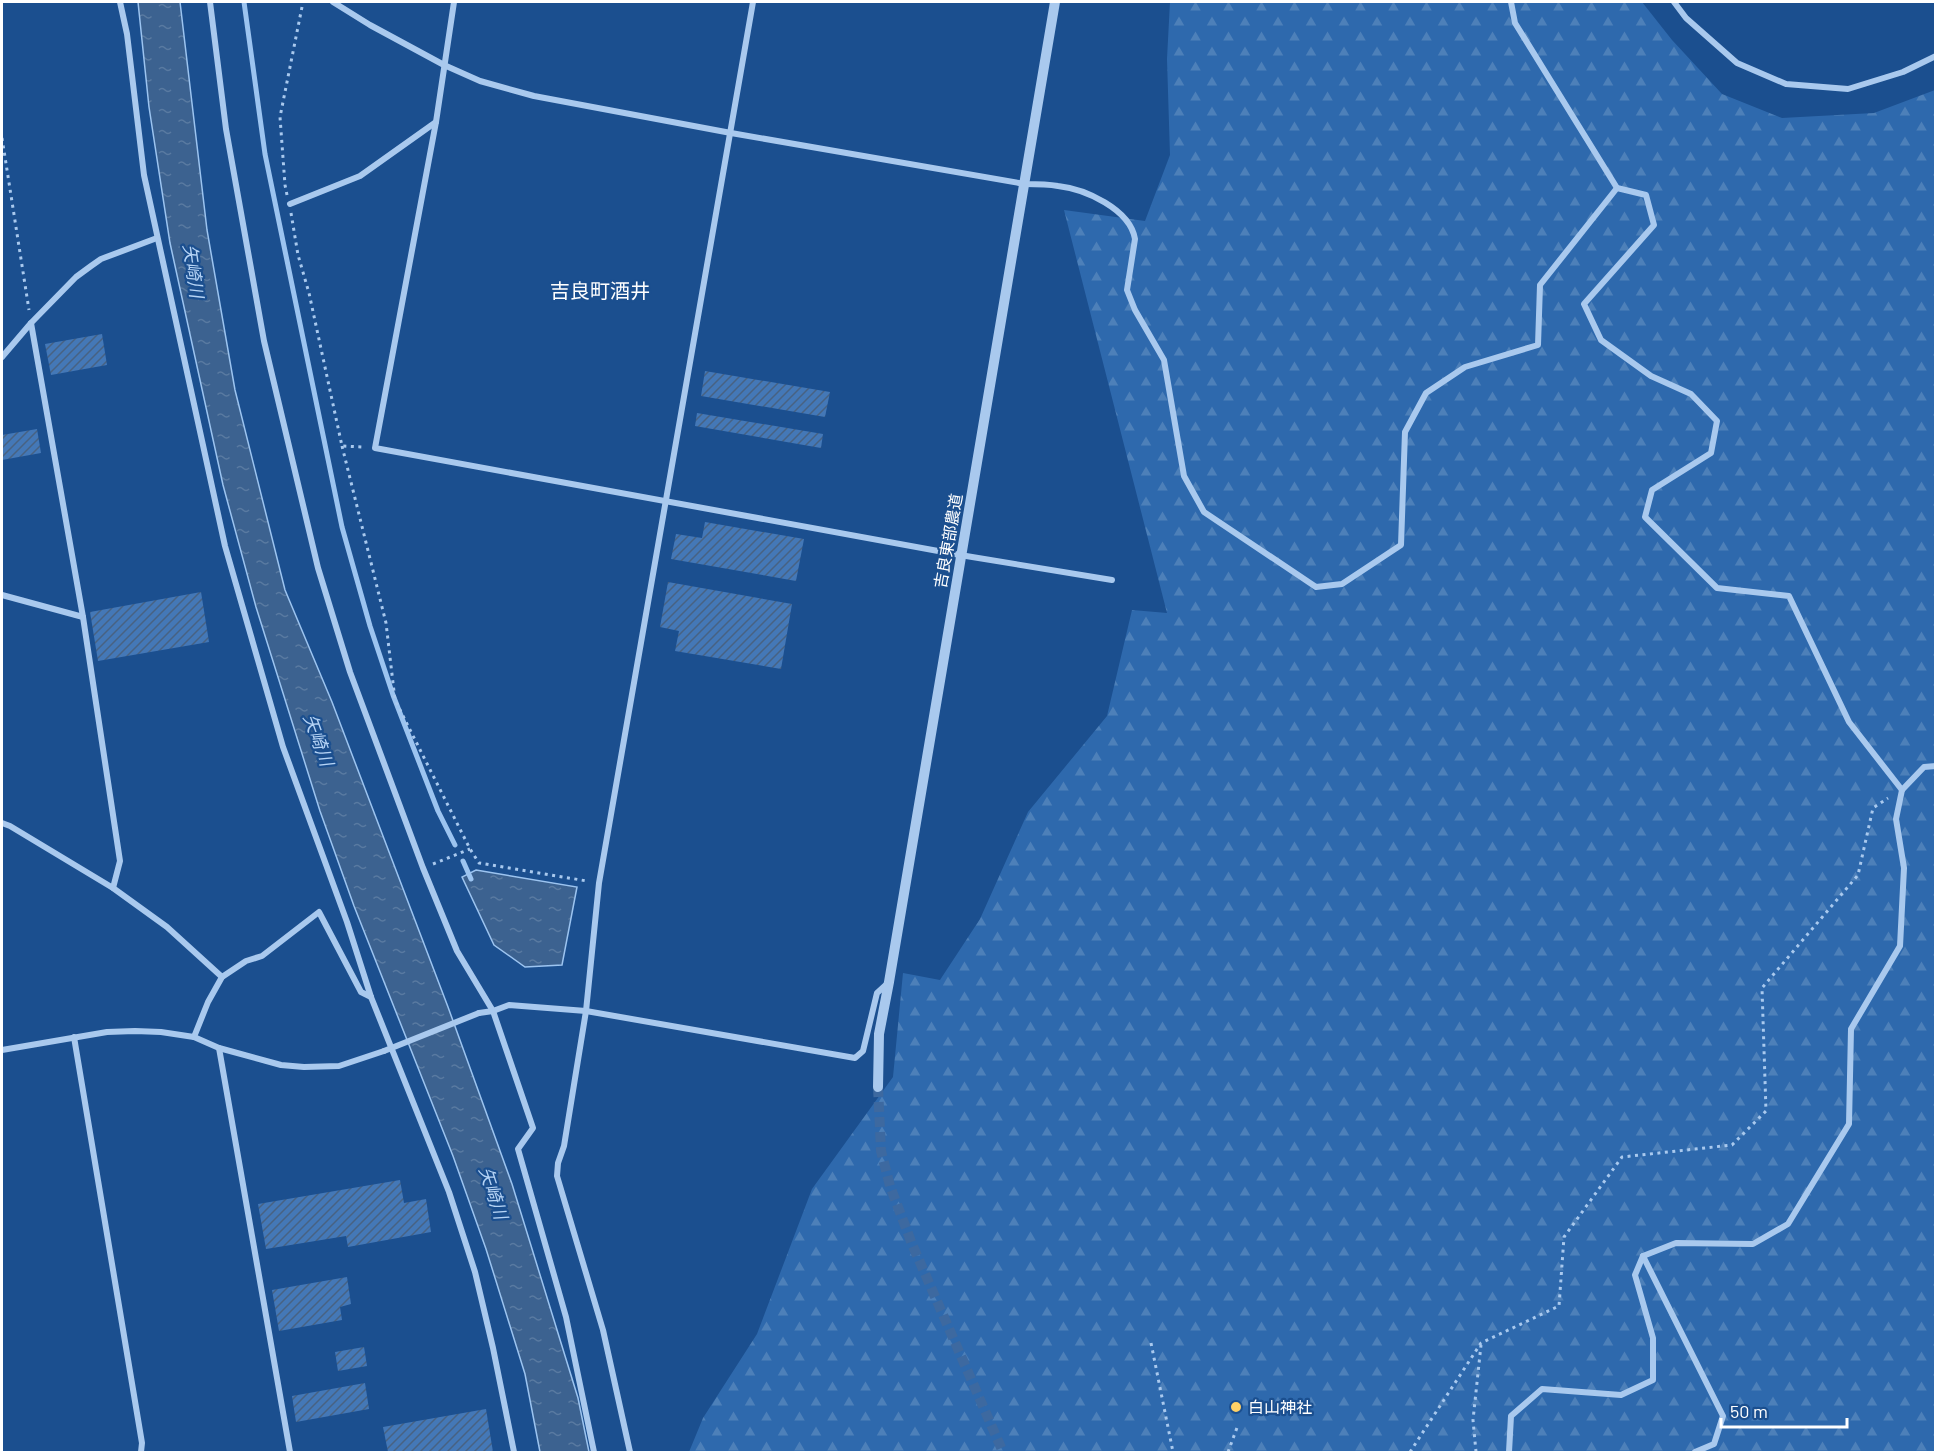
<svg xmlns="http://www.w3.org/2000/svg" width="1937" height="1454" viewBox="0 0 1937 1454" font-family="Barlow,'Noto Sans JP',sans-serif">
  <defs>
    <pattern id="forest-firs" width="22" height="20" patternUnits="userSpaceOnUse" patternTransform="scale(1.5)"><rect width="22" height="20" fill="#2e69ad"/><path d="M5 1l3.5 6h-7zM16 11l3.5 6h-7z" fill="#4d80b9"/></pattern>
    <pattern id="water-ripples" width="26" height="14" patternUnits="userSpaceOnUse" patternTransform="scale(1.5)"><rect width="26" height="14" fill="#3c6290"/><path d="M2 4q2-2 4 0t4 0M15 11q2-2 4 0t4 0" fill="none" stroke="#597aa1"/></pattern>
    <pattern id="building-hatch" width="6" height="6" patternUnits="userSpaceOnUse" patternTransform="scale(1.5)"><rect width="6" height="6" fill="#4478b7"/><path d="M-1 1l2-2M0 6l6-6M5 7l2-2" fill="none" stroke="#486282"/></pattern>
  </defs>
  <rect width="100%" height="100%" fill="#1b4f8f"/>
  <path fill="url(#forest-firs)" d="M 1170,2 L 1642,2 L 1672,40 L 1722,94 L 1782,118 L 1874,113 L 1935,90 L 1935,1452 L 689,1452 L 703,1418 L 757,1334 L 812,1189 L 893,1077 L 903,973 L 940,980 L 980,919 L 1028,812 L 1107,716 L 1132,610 L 1167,613 L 1064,210 L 1145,221 L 1170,155 L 1167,59 Z"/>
  <g fill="url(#water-ripples)" stroke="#9cc4f0" stroke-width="1.5">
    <path d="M 138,2 L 180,2 L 207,230 L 235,390 L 285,590 L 332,702 L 448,1007 L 512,1184 L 578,1398 L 589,1452 L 540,1452 L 525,1374 L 486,1249 L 453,1156 L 354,906 L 320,811 L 256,607 L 223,485 L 170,243 L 149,107 Z"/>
    <path d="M 476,870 L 577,887 L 562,965 L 525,967 L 494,945 L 462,877 Z"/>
  </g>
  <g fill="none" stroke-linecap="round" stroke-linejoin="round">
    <g stroke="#9cc4f0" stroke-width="5">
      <path d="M 244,2 L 265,154 L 342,527 L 370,626 L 393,695 L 438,811 L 455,845"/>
      <path d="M 463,861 L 471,879"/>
    </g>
  </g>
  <g fill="url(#building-hatch)">
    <path d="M 102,334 L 107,365 L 51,375 L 45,344 Z"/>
    <path d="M 705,371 L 830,392 L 825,417 L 701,396 Z"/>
    <path d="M 697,413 L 823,434 L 821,448 L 695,426 Z"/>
    <path d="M 37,429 L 41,453 L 2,460 L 2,435 Z"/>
    <path d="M 705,522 L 804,539 L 796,581 L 671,559 L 676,534 L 702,538 Z"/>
    <path d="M 668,582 L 792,604 L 781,669 L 675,651 L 679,631 L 660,627 Z"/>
    <path d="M 201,592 L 209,642 L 98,661 L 90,612 Z"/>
    <path d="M 400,1180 L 404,1203 L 426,1199 L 431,1232 L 348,1247 L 346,1236 L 266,1249 L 258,1204 Z"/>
    <path d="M 347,1277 L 351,1304 L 340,1307 L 342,1320 L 279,1331 L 272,1290 Z"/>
    <path d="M 364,1347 L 367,1366 L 338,1371 L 335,1352 Z"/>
    <path d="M 365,1383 L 369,1409 L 296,1422 L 292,1396 Z"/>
    <path d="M 486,1409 L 493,1452 L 388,1452 L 383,1427 Z"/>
  </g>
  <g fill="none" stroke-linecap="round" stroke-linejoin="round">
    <path stroke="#3d69a0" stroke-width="10" stroke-dasharray="10 5" stroke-linecap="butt" d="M 878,1087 L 881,1151 L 890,1186 L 912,1244 L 1003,1452"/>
    <g stroke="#a9c9ee" stroke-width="3" stroke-dasharray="3 4.5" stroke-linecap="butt">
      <path d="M 2,138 L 29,310"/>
      <path d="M 287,195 L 285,185 L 280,117 L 303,2"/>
      <path d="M 291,213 L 298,255 L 309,293 L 342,446 L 364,447"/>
      <path d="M 342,446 L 386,623 L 395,700 L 470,849 L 479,863 L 587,881"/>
      <path d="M 433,864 L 470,849"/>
      <path d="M 1151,1343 L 1173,1452"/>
      <path d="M 1228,1452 L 1238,1425"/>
      <path d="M 1410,1452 L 1481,1343 L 1559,1306 L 1564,1237 L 1622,1157 L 1732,1145 L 1766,1111 L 1762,988 L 1858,875 L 1873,808 L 1888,798"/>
      <path d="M 1476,1452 L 1473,1420 L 1481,1345"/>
    </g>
    <g stroke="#a9c9ee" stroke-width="6">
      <path d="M 120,2 L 127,34 L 144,175 L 225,546 L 283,747 L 347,922 L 371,997 L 449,1192 L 475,1272 L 493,1348 L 514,1452"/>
      <path d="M 210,2 L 226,129 L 264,341 L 318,568 L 350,672 L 423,868 L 457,951 L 493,1011 L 533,1128 L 518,1149 L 566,1317 L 594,1452"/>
      <path d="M 333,2 L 370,25 L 444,65 L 480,81 L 534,96 L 731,133 L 1025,184 C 1036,184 1047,184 1058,186 C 1085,189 1130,209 1135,239 L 1127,290 L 1135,310 L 1164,360 L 1184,476 L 1204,512 L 1316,587 L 1342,584 L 1401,545 L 1405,432 L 1426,393 L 1465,367 L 1538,345 L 1540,285 L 1617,188 L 1646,195 L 1654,225 L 1584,304 L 1601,340 L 1651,376 L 1691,394 L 1717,421 L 1711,453 L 1652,490 L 1645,517 L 1717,588 L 1789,596 L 1849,722 L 1902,790"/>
      <path d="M 1511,2 L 1515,23 L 1617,188"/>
      <path d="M 1674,2 L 1686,18 L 1737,63 L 1786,84 L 1848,89 L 1903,72 L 1936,56"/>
      <path d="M 436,122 L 375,448 L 960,555 L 1112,580"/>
      <path d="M 290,204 L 360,176 L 436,122 L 454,2"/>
      <path d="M 31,323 L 83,617 L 120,861 L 113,888"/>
      <path d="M 2,357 L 31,323 L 76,277 L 91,266 L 101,259 L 157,238"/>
      <path d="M 2,595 L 83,617"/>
      <path d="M 2,823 L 10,826 L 113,888 L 167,927 L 222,977"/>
      <path d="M 479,1013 L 493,1011 L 509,1005 L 586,1011 L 855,1058 L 863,1051 L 877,993 L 888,983"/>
      <path d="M 74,1037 L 142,1443 L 141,1452"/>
      <path d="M 194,1037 L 208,1002 L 222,977 L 246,961 L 262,956 L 319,912 L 361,992 L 371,997"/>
      <path d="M 219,1048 L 290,1452"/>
      <path d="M 2,1050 L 107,1032 L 135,1031 L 161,1032 L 194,1037 L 219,1048 L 281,1065 L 304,1067 L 339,1066 L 384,1051"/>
      <path d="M 630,1452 L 603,1330 L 557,1176 L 558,1163 L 564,1146 L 586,1011 L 599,883 L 753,2"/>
      <path d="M 1509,1452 L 1511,1416 L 1542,1389 L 1621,1395 L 1653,1380 L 1653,1338 L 1635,1275 L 1643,1256"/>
      <path d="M 1695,1452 L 1714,1444 L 1723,1416 L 1643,1256 L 1676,1243 L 1753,1244 L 1788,1224 L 1849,1124 L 1851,1029 L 1900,946 L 1904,868 L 1896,819 L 1902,790 L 1924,767 L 1936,766"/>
    </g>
    <path stroke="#a9c9ee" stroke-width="10" d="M 878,1087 L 879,1034 L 889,982 L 1055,2"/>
    <path stroke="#a9c9ee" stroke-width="6" d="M 384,1051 L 479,1013"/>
  </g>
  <circle fill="#ffd166" stroke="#1b4f8f" stroke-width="2" cx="1236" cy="1407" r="6"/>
  <g text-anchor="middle" stroke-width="4.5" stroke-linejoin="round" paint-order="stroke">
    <g font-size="16" fill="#fff" stroke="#1b4f8f">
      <text transform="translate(948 541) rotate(-80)" y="6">吉良東部農道</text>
    </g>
    <g font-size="16" fill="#fff" stroke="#1b4f8f" text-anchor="start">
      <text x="1248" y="1413">白山神社</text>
    </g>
    <g font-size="18" font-style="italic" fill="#b5d3f5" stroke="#1b4f8f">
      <text transform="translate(193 271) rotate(82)" y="6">矢崎川</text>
      <text transform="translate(318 740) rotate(70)" y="6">矢崎川</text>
      <text transform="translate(493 1193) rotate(72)" y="6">矢崎川</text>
    </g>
    <g font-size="20" fill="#fff" stroke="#1b4f8f">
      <text x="600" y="298">吉良町酒井</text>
    </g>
  </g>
  <rect width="1937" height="1454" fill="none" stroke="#ffffff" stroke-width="6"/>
  <path d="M1721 1418v9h126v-9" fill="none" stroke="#ffffff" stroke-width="3"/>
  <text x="1730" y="1418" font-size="18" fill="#ffffff" stroke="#1b4f8f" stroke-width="4.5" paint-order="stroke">50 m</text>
</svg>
